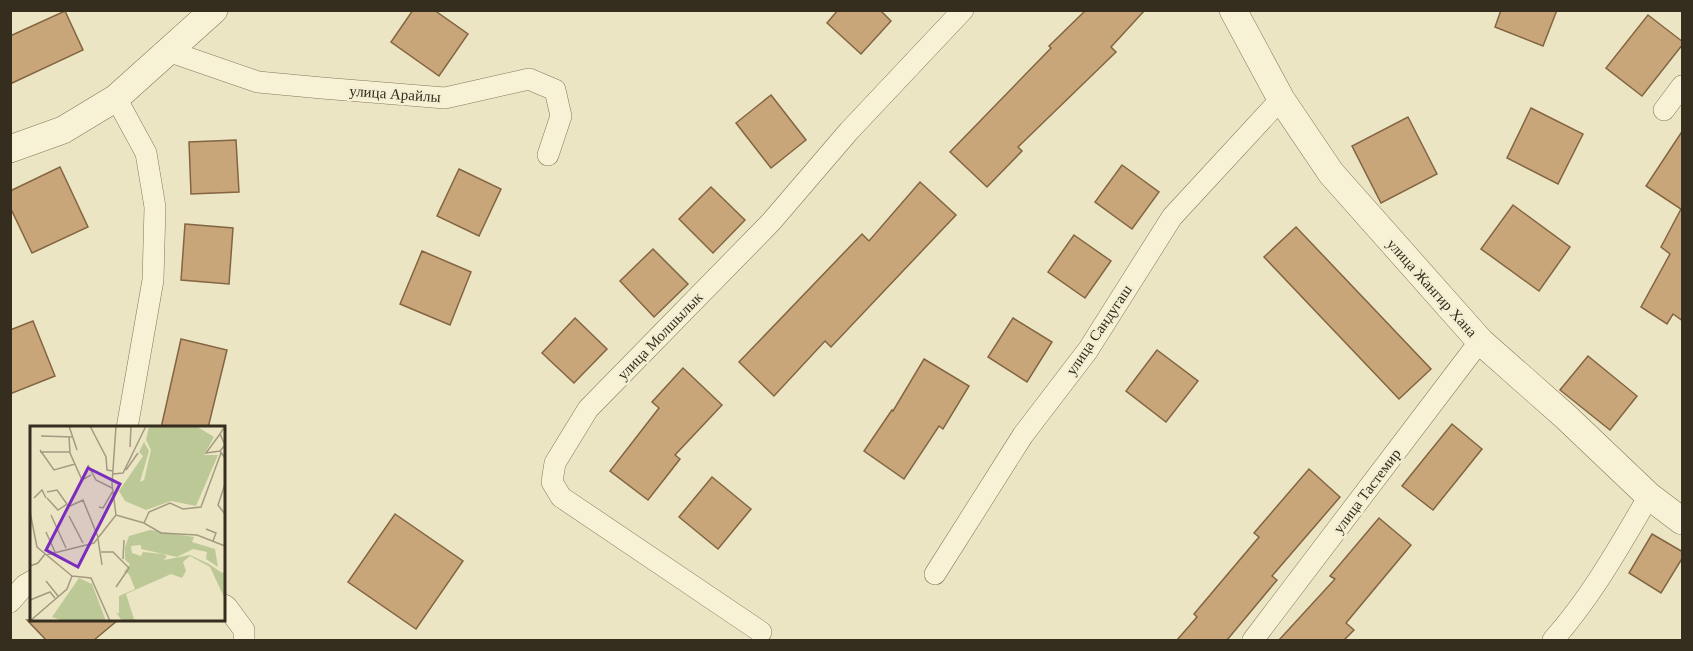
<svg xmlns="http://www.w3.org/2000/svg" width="1693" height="651" viewBox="0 0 1693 651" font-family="Georgia,serif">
  <rect width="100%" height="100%" fill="#ece5c3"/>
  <g fill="#c8a67a" stroke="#836542" stroke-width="1.5">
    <path d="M 413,10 L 434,10 L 468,34 L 439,76 L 391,42 Z"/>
    <path d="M 838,10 L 880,10 L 891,21 L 861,54 L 827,23 Z"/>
    <path d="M 1086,10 L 1145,10 L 1111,47 L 1116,52 L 1018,147 L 1022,151 L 987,187 L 950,152 L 1051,48 L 1049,46 Z"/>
    <path d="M 1501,10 L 1557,10 L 1543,46 L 1495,27 Z"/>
    <path d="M 65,11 L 83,50 L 10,84 L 10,36 Z"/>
    <path d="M 1648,15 L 1683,42 L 1683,44 L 1642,96 L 1606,68 Z"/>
    <path d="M 771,95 L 806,140 L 771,168 L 736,123 Z"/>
    <path d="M 1531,108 L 1583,134 L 1558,184 L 1507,158 Z"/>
    <path d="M 1408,117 L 1437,174 L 1381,203 L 1352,146 Z"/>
    <path d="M 1683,130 L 1683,321 L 1673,314 L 1667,324 L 1641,307 L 1670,254 L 1661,247 L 1681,209 L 1646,186 Z"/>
    <path d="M 236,140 L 239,192 L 191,194 L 189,142 Z"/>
    <path d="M 1122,165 L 1159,192 L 1132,229 L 1095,202 Z"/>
    <path d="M 60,167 L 88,227 L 32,253 L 10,207 L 10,191 Z"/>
    <path d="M 459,169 L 501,189 L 479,236 L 437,216 Z"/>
    <path d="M 920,182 L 956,215 L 831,347 L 825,341 L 774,396 L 739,362 L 862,234 L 869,241 Z"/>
    <path d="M 711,187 L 745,220 L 713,253 L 679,219 Z"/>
    <path d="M 1513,205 L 1570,247 L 1539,291 L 1481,249 Z"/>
    <path d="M 185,224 L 233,228 L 229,284 L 181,280 Z"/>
    <path d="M 1296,227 L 1431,369 L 1399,399 L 1264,257 Z"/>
    <path d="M 1074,235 L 1111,261 L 1085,298 L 1048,272 Z"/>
    <path d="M 653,249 L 688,284 L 654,317 L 620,281 Z"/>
    <path d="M 422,251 L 471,272 L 450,325 L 400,304 Z"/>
    <path d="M 575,318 L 607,349 L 574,383 L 542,353 Z"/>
    <path d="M 1013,318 L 1052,342 L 1027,382 L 988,357 Z"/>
    <path d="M 33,321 L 55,376 L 10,394 L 10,330 Z"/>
    <path d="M 181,339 L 227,350 L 208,428 L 161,428 Z"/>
    <path d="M 1157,350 L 1198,381 L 1166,422 L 1126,391 Z"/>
    <path d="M 1588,356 L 1637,396 L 1610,430 L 1560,390 Z"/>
    <path d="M 924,359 L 969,386 L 943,429 L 939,426 L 904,479 L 864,451 L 892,410 L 893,411 Z"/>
    <path d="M 683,368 L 722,405 L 675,455 L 680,459 L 648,500 L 610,471 L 659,408 L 652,402 Z"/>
    <path d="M 1452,424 L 1482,449 L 1433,510 L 1402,486 Z"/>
    <path d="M 1309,469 L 1340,497 L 1272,576 L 1277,580 L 1227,640 L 1177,640 L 1197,617 L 1194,614 L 1259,537 L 1254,533 Z"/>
    <path d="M 712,477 L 751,509 L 718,549 L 679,517 Z"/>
    <path d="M 395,514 L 463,561 L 416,629 L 348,582 Z"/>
    <path d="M 1379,518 L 1411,545 L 1346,623 L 1354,630 L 1344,640 L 1279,640 L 1335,579 L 1330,576 Z"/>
    <path d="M 1652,534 L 1683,552 L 1683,557 L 1661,593 L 1629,573 Z"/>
    <path d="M 27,620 L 118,620 L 94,640 L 46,640 Z"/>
  </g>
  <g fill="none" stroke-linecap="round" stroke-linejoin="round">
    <g stroke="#85775b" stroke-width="22">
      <g id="minor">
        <path d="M 168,51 L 258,82 L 322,88 L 445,98 L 529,79 L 555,90 L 561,116 L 548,155"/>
        <path d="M 116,98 L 146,153 L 155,207 L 153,280 L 127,428"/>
        <path d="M 1664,110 L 1682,86"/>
        <path d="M 935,574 L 1023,435 L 1088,350 L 1172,217 L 1281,99"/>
        <path d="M 10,602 L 25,585 L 32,581"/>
        <path d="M 224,605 L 227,607 L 244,630 L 244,640"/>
        <path d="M 761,632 L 561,497 L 552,482 L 555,463 L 588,409 L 771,222 L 849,131 L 963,10"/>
        <path d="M 1253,640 L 1480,341"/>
        <path d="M 1553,640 C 1592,596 1619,547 1649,496"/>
      </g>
    </g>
    <g stroke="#85775b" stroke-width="28">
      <g id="tertiary">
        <path d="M 1233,10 L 1281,99 L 1331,173 L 1480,341 L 1566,417 L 1649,496 L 1682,521"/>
        <path d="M 10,149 L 63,130 L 116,98 L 214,10"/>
      </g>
    </g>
    <use href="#minor" stroke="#f7f2d5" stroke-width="21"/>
    <use href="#tertiary" stroke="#f7f2d5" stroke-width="27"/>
  </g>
  <g text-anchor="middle" stroke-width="5" stroke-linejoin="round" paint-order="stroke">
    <g font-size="15" fill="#352d1e" stroke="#f3efd2">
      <text transform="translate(395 94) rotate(4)" y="5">улица Арайлы</text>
      <text transform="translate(1432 288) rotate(48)" y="5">улица Жангир Хана</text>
      <text transform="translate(1099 330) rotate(-56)" y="5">улица Сандугаш</text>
      <text transform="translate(660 336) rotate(-46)" y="5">улица Молшылык</text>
      <text transform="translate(1367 491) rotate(-53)" y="5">улица Тастемир</text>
    </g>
  </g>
  <g transform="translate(30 426)">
    <rect width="195" height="195" fill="#ece5c3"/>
    <path d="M 119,0 L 166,0 L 184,11 L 174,29 L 188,29 L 166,80 L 141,75 L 116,84 L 95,75 L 89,65 L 113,30 L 109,26 L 114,16 L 119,25 L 110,56 L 114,54 L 121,24 L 116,14 ZM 120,104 L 164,111 L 162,116 L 185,123 L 188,141 L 176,133 L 177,126 L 163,123 L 147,131 L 111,123 L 111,119 L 101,120 L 102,127 L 111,130 L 113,126 L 133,128 L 137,130 L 134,134 L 160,129 L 179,138 L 192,147 L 195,145 L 195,173 L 180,141 L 160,130 L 153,136 L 156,145 L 152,152 L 141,148 L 96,168 L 104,193 L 110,195 L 92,195 L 86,186 L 89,188 L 89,170 L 105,163 L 99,148 L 94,146 L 100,138 L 95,134 L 95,121 L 99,110 ZM 49,152 L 62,158 L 76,195 L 33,195 L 22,191 Z" fill="#bcc997"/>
    <path fill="none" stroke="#a39b81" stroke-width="1.5" d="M 39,0 L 47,24M 60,0 L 76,31 L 77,44 L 83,45M 195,0 L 190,8 L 195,19 L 190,25 L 195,32M 190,8 L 176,27 L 190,25M 11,10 L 43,11M 39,11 L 40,27 L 52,54 L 61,49M 100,21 L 101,0M 10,24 L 24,44 L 45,38M 10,26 L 40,26M 58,39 L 66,54 L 82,62M 96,44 L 108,27M 83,48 L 93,47 L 116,0M 195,58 L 188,79 L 195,88M 17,66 L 27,64 L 37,78 L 28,84 L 17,72M 4,72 L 12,64 L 16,72M 40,80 L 53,74 L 68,111M 69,81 L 73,82 L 83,65M 0,86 L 7,121 L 42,150M 21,89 L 36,122M 86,89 L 114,97 L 131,107 L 167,109 L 195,120M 39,90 L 53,117M 114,97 L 119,86 L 140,77 L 153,83 L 171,81 L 191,27M 176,103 L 186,107 L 183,115M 16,106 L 25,126M 68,113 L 72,139M 71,126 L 83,126 L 99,142 L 86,161M 16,129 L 64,117 L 86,89 L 82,58 L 86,0M 93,133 L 94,114M 0,140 L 8,137 L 15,128M 42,150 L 61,152 L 80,195M 16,155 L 28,170M 0,174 L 20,166 L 25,172M 0,195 L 37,163 L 42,150"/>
    <path fill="#7b2cbf" fill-opacity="0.15" stroke="#7b2cbf" stroke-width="3" d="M 58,42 L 90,58 L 48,141 L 16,124 Z"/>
    <rect width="195" height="195" fill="none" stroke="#352d1e" stroke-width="3"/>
  </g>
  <rect width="1693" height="651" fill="none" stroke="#352d1e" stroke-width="24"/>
</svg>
